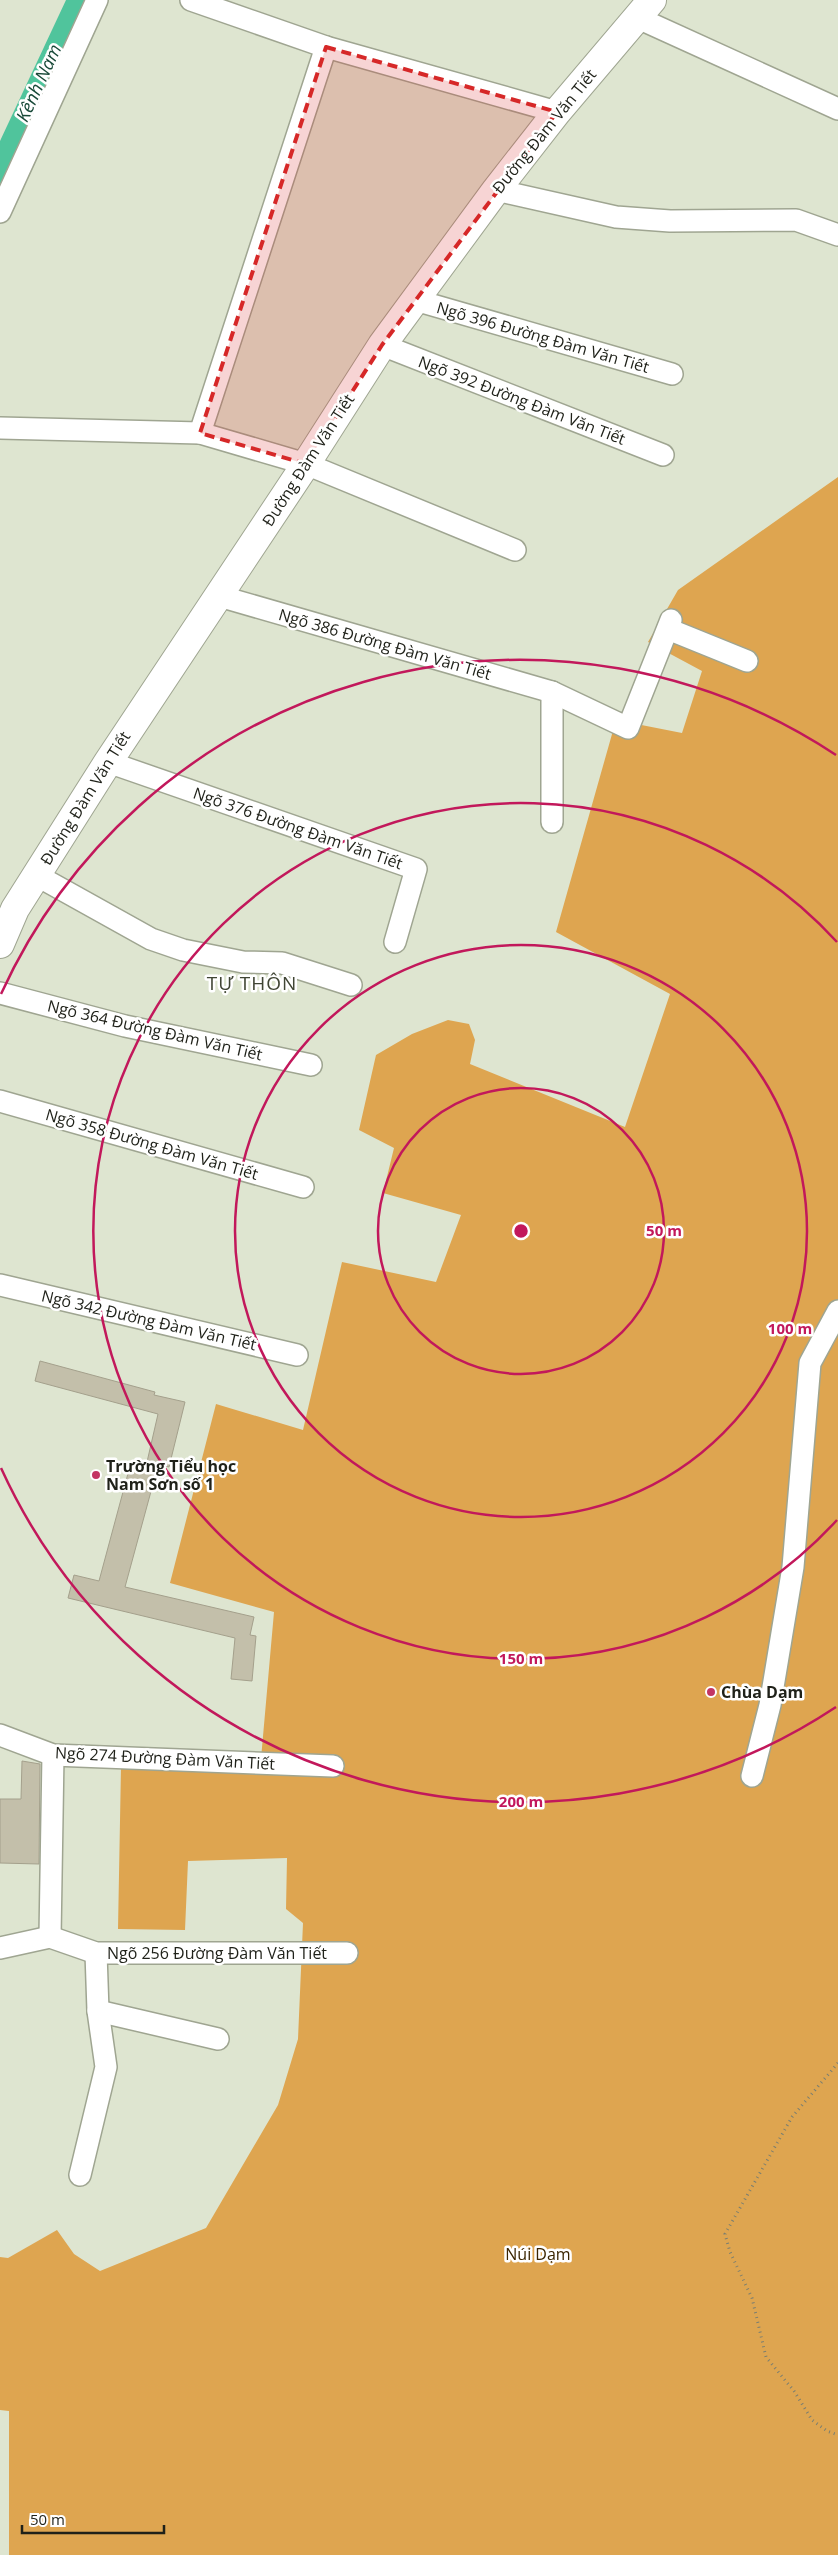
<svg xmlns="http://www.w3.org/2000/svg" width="838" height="2555" viewBox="0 0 838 2555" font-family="'Open Sans',sans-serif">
  <rect width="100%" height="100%" fill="#dee5d0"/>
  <path fill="#dea550" d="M 838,477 L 838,2555 L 9,2555 L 9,2411 L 0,2410 L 0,2257 L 8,2258 L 57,2230 L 74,2254 L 100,2271 L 206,2228 L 278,2105 L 298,2039 L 303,1923 L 286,1909 L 287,1858 L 188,1861 L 185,1930 L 118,1929 L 121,1767 L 260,1770 L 274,1612 L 170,1583 L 216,1404 L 303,1430 L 342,1262 L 436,1282 L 461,1215 L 383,1193 L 394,1148 L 359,1130 L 376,1055 L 412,1034 L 448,1020 L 469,1024 L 475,1040 L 470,1064 L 625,1127 L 670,994 L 556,932 L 616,720 L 682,733 L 702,671 L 648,642 L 678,590 Z"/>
  <path fill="#50c49c" d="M 66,0 L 90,0 L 0,192 L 0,141 Z"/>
  <g fill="#c3bfaa" stroke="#a4a08c">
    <path d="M 40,1361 L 155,1392 L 154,1395 L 185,1402 L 169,1467 L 147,1462 L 158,1414 L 35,1381 Z"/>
    <path d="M 130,1466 L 156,1473 L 125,1587 L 254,1617 L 250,1635 L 256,1636 L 252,1681 L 231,1679 L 235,1638 L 68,1598 L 74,1575 L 99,1581 Z"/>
    <path d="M 22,1761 L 40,1764 L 39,1864 L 0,1863 L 0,1799 L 21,1799 Z"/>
  </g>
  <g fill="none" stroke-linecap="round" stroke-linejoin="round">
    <g stroke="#9fa591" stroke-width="24">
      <g id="minor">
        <path d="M 191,0 L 326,47 L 557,112"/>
        <path d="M 638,18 L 838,109"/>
        <path d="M 496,190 L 616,217 L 670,221 L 796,220 L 838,235"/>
        <path d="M 0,212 L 97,0"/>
        <path d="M 415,300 L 672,374"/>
        <path d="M 382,345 L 663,455"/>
        <path d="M 0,428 L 200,433 L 306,464 L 515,550"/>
        <path d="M 200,433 L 326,47"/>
        <path d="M 219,596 L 552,692 L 628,728 L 671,620"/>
        <path d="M 668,629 L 747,661"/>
        <path d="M 552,692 L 552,822"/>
        <path d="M 108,762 L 416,869 L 395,942"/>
        <path d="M 36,875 L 151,939 L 183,950 L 243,962 L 282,963 L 351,985"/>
        <path d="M 0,993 L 125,1026 L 311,1065"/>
        <path d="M 0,1101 L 303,1187"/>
        <path d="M 0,1285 L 297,1355"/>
        <path d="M 0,1735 L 53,1755 L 333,1766"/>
        <path d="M 752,1776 L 770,1705 L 793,1567 L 810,1363 L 838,1311"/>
        <path d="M 50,1937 L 53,1755"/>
        <path d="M 0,1948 L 50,1937 L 96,1953 L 347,1953"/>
        <path d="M 98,2011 L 218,2039"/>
        <path d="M 80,2175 L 106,2067 L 98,2011 L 96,1953"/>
      </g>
    </g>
    <g stroke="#9fa591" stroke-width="30">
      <path id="primary" d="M 0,944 L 15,909 L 108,762 L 306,464 L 382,345 L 496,190 L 557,112 L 652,0"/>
    </g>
    <path stroke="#7a7e70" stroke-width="3" stroke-dasharray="1 4" stroke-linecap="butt" d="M 838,2063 L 792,2117 L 725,2234 L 730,2252 L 752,2298 L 766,2357 L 794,2391 L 812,2420 L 827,2431 L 838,2435"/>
    <use href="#minor" stroke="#fff" stroke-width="21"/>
    <use href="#primary" stroke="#fff" stroke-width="28"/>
  </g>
  <path fill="#d62828" fill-opacity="0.2" stroke="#d62828" stroke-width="4" stroke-dasharray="10 6" stroke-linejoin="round" d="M 326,47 L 557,112 L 382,345 L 306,464 L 200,433 Z"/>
  <g fill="none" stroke="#c2185b" stroke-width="2.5">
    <circle cx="521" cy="1231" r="143"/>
    <circle cx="521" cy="1231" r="286"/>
    <path d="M837 1520A428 428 0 1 1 837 942"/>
    <path d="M836 1707A571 571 0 0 1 1 1468M1 994A571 571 0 0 1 836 755"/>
  </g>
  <g fill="#c33563" stroke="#fff" stroke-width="2">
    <circle cx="96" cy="1475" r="5"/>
    <circle cx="711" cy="1692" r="5"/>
  </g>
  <g text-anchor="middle" stroke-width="5" stroke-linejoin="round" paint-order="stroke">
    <g font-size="16" fill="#1f2119" stroke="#fff">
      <text transform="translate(544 131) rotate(-51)" y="6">Đường Đàm Văn Tiết</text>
      <text transform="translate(543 337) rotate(16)" y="6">Ngõ 396 Đường Đàm Văn Tiết</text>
      <text transform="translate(522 400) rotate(21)" y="6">Ngõ 392 Đường Đàm Văn Tiết</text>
      <text transform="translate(308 460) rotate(-57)" y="6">Đường Đàm Văn Tiết</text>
      <text transform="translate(385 644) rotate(16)" y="6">Ngõ 386 Đường Đàm Văn Tiết</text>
      <text transform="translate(85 798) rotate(-58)" y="6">Đường Đàm Văn Tiết</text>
      <text transform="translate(298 828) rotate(19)" y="6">Ngõ 376 Đường Đàm Văn Tiết</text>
      <text transform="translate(155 1030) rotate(13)" y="6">Ngõ 364 Đường Đàm Văn Tiết</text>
      <text transform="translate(152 1144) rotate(16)" y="6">Ngõ 358 Đường Đàm Văn Tiết</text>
      <text transform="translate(149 1320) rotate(13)" y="6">Ngõ 342 Đường Đàm Văn Tiết</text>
      <text transform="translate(165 1758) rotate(3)" y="6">Ngõ 274 Đường Đàm Văn Tiết</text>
      <text x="217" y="1959">Ngõ 256 Đường Đàm Văn Tiết</text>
    </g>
    <g font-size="16" font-weight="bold" fill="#1f2119" stroke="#fff" text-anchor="start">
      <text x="106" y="1472">Trường Tiểu học<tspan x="106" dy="18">Nam Sơn số 1</tspan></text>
      <text x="721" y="1698">Chùa Dạm</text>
    </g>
    <g font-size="16" fill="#3b2500" stroke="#fff">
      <text x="538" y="2260">Núi Dạm</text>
    </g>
    <g font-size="18" font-style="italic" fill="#184938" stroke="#fff">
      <text transform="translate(39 83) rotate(-65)" y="6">Kênh Nam</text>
    </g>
    <g font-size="19" letter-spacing="1" fill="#404534" stroke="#fff">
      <text x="252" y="990">TỰ THÔN</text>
    </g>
  </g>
  <circle cx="521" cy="1231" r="8" fill="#c2185b" stroke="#fff" stroke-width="2.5"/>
  <g font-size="15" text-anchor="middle" font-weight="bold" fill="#c2185b" stroke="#fff" stroke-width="5" stroke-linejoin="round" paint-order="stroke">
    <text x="664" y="1236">50 m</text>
    <text x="790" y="1334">100 m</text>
    <text x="521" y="1664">150 m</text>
    <text x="521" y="1807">200 m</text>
  </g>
  <path d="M22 2525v8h142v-8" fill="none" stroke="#1f2119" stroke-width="2.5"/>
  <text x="30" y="2525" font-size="15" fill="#1f2119" stroke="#ffffff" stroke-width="4" paint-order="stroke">50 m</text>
</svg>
